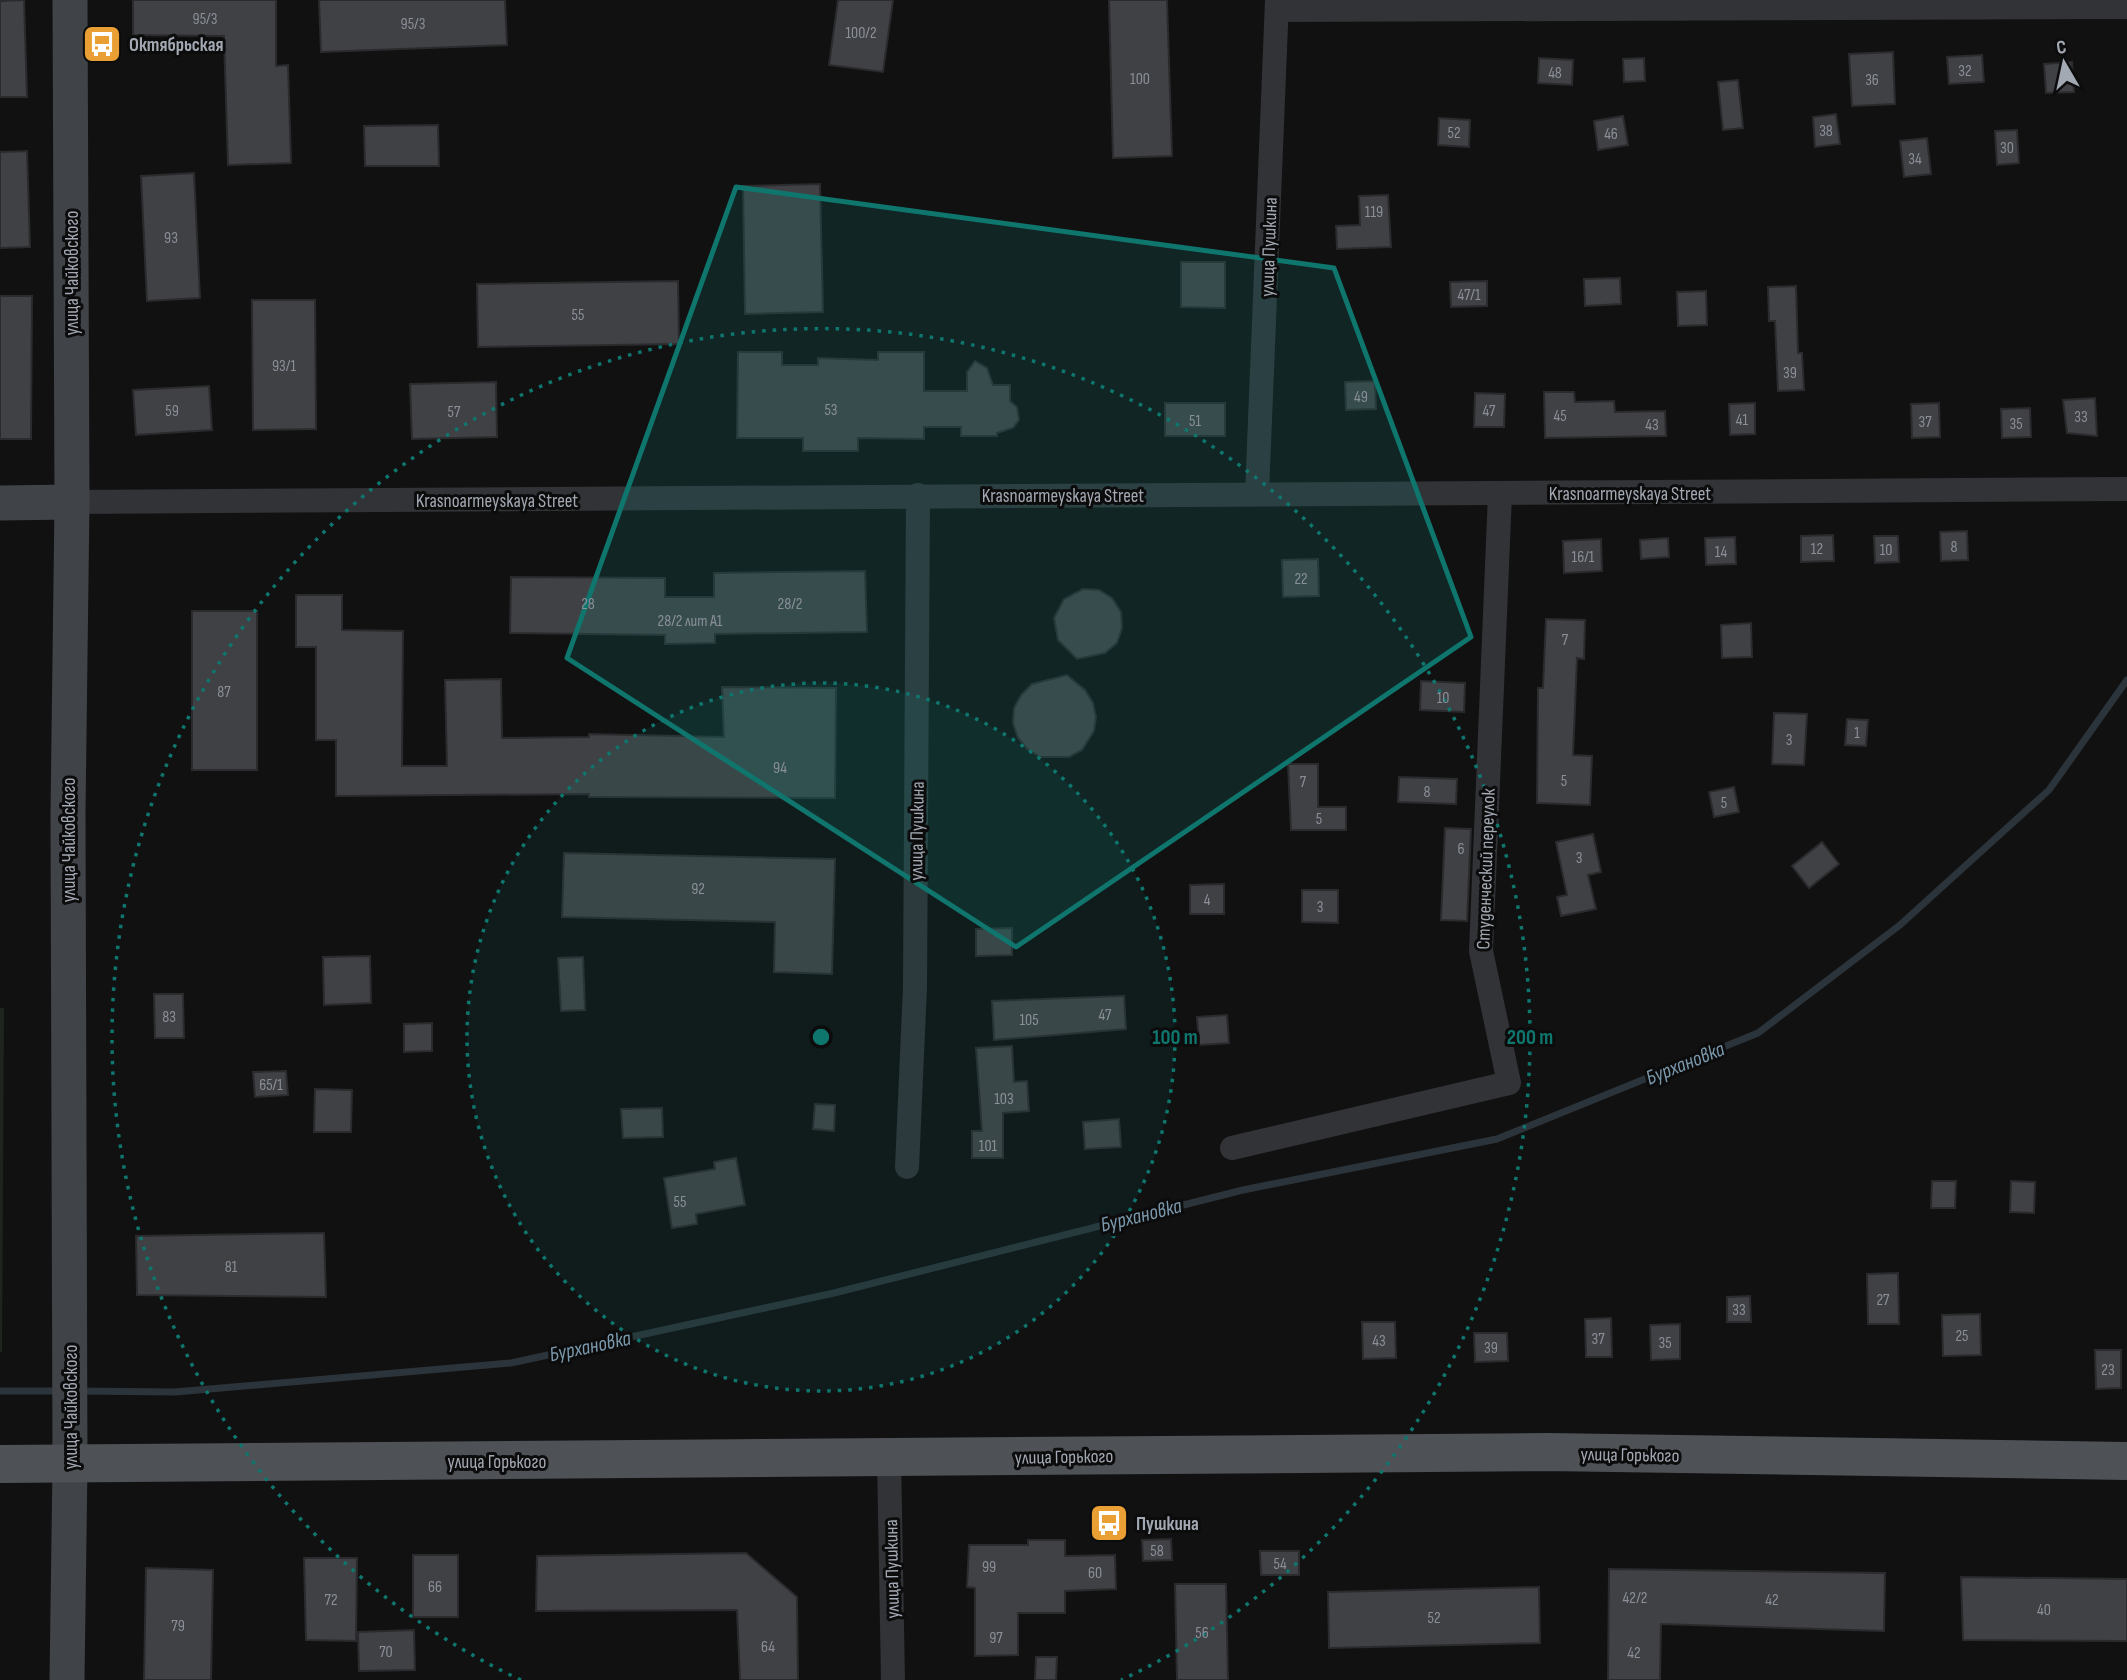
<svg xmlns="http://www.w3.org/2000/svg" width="2127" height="1680" viewBox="0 0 2127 1680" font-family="'Sofia Sans Condensed',sans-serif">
  <rect width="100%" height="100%" fill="#111112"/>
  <path fill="#1e251e" d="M 0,1008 L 4,1008 L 2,1352 L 0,1352 Z"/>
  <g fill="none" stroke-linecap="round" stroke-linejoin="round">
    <g stroke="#2b343a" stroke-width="7">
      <path d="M 0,1391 L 59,1391"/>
      <path d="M 78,1391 L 175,1392 L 511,1363 L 834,1293 L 1243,1190 L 1497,1139 L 1758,1033 L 1900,925 L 2049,790 L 2127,680"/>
    </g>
  </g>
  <g fill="#404145" stroke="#2b2b2e" stroke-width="2">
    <path d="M 24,0 L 27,97 L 0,97 L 0,1 Z"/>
    <path d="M 133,0 L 276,0 L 276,66 L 288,65 L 291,163 L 228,165 L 224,36 L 133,35 Z"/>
    <path d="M 319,0 L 505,0 L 507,45 L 321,52 Z"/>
    <path d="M 838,0 L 893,0 L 883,72 L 829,65 Z"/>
    <path d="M 1109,0 L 1167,0 L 1172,156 L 1113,158 Z"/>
    <path d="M 1893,52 L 1895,104 L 1852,106 L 1849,54 Z"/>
    <path d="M 1982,55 L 1984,82 L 1949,84 L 1947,57 Z"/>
    <path d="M 1539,58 L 1573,60 L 1572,85 L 1538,83 Z"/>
    <path d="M 1644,58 L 1645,81 L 1624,82 L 1623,59 Z"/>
    <path d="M 2072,62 L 2074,92 L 2046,93 L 2044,64 Z"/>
    <path d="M 1738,80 L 1743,128 L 1723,130 L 1718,82 Z"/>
    <path d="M 1836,114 L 1840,144 L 1815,147 L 1813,117 Z"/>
    <path d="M 1623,116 L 1628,145 L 1598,150 L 1594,121 Z"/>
    <path d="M 1439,118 L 1470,120 L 1469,147 L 1438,145 Z"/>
    <path d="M 438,125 L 439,166 L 365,166 L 364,126 Z"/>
    <path d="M 2017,130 L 2019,163 L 1997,165 L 1995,131 Z"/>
    <path d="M 1927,138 L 1931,174 L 1904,177 L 1900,141 Z"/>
    <path d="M 27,151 L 30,247 L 0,248 L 0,152 Z"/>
    <path d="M 194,173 L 200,298 L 147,301 L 141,176 Z"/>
    <path d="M 820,184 L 823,312 L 745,314 L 743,186 Z"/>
    <path d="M 1388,195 L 1391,247 L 1337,249 L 1336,226 L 1360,225 L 1359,196 Z"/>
    <path d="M 1181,262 L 1225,262 L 1225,308 L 1181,307 Z"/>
    <path d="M 1620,278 L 1621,304 L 1585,306 L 1584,279 Z"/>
    <path d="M 678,281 L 679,344 L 478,347 L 477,284 Z"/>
    <path d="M 1487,281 L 1487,306 L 1451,307 L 1450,282 Z"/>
    <path d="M 1796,286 L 1798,353 L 1802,353 L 1804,390 L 1778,391 L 1775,321 L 1769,321 L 1768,287 Z"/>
    <path d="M 1706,291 L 1707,325 L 1678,326 L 1677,292 Z"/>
    <path d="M 0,296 L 32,296 L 31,439 L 0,439 Z"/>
    <path d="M 252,300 L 315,300 L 316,429 L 253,430 Z"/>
    <path d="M 738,352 L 782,352 L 782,365 L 818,365 L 818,358 L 878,360 L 878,352 L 924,352 L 924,391 L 967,391 L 967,372 L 975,361 L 987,368 L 993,385 L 1010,385 L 1010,401 L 1017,407 L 1019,420 L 1013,428 L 997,433 L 997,436 L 961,436 L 961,427 L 924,427 L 924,439 L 858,438 L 858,451 L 803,451 L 803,438 L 737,438 Z"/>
    <path d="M 1375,381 L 1376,409 L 1346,410 L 1345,382 Z"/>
    <path d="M 496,382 L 497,437 L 412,439 L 410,384 Z"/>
    <path d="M 209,386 L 212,430 L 136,435 L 133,390 Z"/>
    <path d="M 1544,392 L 1574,392 L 1575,402 L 1614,401 L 1615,412 L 1665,411 L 1666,436 L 1545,438 Z"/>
    <path d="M 1475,393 L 1505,394 L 1504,427 L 1474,427 Z"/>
    <path d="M 2095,398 L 2097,436 L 2067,433 L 2063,400 Z"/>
    <rect x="1165" y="403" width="60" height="33"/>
    <path d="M 1755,403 L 1755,434 L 1730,435 L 1729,404 Z"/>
    <path d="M 1939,403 L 1940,437 L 1912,438 L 1911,404 Z"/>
    <path d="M 2030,408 L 2031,437 L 2002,438 L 2001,409 Z"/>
    <path d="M 1967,531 L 1968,560 L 1941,561 L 1940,532 Z"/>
    <path d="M 1833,535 L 1834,561 L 1801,562 L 1801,536 Z"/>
    <path d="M 1874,536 L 1898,536 L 1899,562 L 1875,563 Z"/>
    <path d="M 1735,537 L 1736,564 L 1706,565 L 1705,538 Z"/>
    <path d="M 1668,538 L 1669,557 L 1641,559 L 1640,540 Z"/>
    <path d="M 1601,539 L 1602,571 L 1564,573 L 1563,541 Z"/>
    <path d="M 1318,559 L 1319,596 L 1283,597 L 1282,560 Z"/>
    <path d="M 865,571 L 867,632 L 715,634 L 715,643 L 665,644 L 665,635 L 510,633 L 511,577 L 665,578 L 665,597 L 714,597 L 714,573 Z"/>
    <path d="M 1083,589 L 1099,590 L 1112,598 L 1121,612 L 1122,628 L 1117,643 L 1105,653 L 1077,659 L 1058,640 L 1054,618 L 1064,599 Z"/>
    <path d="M 296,595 L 342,595 L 342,630 L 403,631 L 402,766 L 447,766 L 445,680 L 501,679 L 502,738 L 589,737 L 589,734 L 724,737 L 722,687 L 836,688 L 835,798 L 589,797 L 589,794 L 336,796 L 336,740 L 316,740 L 316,647 L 296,647 Z"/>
    <rect x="192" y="611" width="65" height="159"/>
    <path d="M 1546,619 L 1585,620 L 1584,659 L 1577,658 L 1573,755 L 1592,756 L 1590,805 L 1537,803 L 1538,688 L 1543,688 Z"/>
    <path d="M 1751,623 L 1752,657 L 1722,658 L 1721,625 Z"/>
    <path d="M 1067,675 L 1085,690 L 1093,703 L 1096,717 L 1094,731 L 1082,750 L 1069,757 L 1040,757 L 1027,749 L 1018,738 L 1013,723 L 1014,708 L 1021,695 L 1032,684 Z"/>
    <path d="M 1421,681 L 1465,683 L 1464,712 L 1420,710 Z"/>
    <path d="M 1774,713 L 1807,714 L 1804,765 L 1772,764 Z"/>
    <path d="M 1847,719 L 1868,720 L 1866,746 L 1845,745 Z"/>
    <path d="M 1288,764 L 1318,764 L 1318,807 L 1346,807 L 1346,830 L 1291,830 Z"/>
    <path d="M 1399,777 L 1457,779 L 1456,804 L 1398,802 Z"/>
    <path d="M 1734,787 L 1739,812 L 1714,817 L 1709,792 Z"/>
    <path d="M 1445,828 L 1471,829 L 1467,921 L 1441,920 Z"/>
    <path d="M 1593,834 L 1601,872 L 1588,875 L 1596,909 L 1561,916 L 1557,897 L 1567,895 L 1556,842 Z"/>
    <path d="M 1822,842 L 1839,864 L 1809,888 L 1792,866 Z"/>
    <path d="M 564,853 L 835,859 L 832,974 L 774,972 L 775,922 L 562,917 Z"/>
    <path d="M 1224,884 L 1224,914 L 1190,914 L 1190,885 Z"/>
    <path d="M 1302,890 L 1338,890 L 1338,923 L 1302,922 Z"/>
    <path d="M 1012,928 L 1012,955 L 976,956 L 976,929 Z"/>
    <path d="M 370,956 L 371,1003 L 324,1005 L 323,957 Z"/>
    <path d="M 583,957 L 585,1010 L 561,1011 L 558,958 Z"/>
    <path d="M 154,994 L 183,994 L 184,1038 L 155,1038 Z"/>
    <path d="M 1124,996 L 1126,1029 L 994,1040 L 992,1001 Z"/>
    <path d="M 1227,1015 L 1229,1043 L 1199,1045 L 1197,1017 Z"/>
    <path d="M 432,1023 L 432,1051 L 404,1052 L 404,1024 Z"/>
    <path d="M 1012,1046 L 1014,1082 L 1027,1081 L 1029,1111 L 1003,1113 L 1003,1158 L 972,1158 L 972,1131 L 982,1131 L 976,1048 Z"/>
    <path d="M 286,1071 L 288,1095 L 255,1097 L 253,1072 Z"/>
    <path d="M 315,1089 L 352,1090 L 351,1132 L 314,1132 Z"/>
    <path d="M 815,1104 L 835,1105 L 834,1131 L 813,1129 Z"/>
    <path d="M 662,1108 L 663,1137 L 623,1138 L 621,1109 Z"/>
    <path d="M 1119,1119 L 1121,1147 L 1085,1149 L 1083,1122 Z"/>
    <path d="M 736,1158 L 745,1205 L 696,1214 L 697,1224 L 672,1228 L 664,1178 L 715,1169 L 714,1162 Z"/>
    <path d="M 1932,1181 L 1956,1181 L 1955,1208 L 1931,1208 Z"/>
    <path d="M 2011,1181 L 2035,1182 L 2034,1213 L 2010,1212 Z"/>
    <path d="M 324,1233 L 326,1297 L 137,1295 L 136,1236 Z"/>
    <path d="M 1898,1273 L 1899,1324 L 1868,1324 L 1867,1274 Z"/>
    <path d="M 1750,1296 L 1751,1322 L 1727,1322 L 1727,1297 Z"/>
    <path d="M 1980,1314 L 1981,1355 L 1943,1356 L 1942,1315 Z"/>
    <path d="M 1611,1318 L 1612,1357 L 1586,1357 L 1585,1319 Z"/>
    <path d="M 1362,1322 L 1395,1322 L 1396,1358 L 1363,1359 Z"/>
    <path d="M 1680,1324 L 1680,1359 L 1651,1360 L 1650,1325 Z"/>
    <path d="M 1474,1333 L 1507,1333 L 1508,1361 L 1475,1362 Z"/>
    <path d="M 2095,1350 L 2121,1350 L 2121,1388 L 2096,1389 Z"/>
    <path d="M 1171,1539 L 1172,1560 L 1143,1561 L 1142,1540 Z"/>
    <path d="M 1028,1540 L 1065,1540 L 1065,1556 L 1115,1555 L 1116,1589 L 1065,1591 L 1065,1613 L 1018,1613 L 1018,1655 L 975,1656 L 975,1588 L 967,1587 L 969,1545 L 1028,1545 Z"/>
    <path d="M 1260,1551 L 1299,1551 L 1299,1575 L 1261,1575 Z"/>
    <path d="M 746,1553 L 797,1597 L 798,1680 L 740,1680 L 737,1610 L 536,1611 L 537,1556 Z"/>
    <rect x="413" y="1555" width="45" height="62"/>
    <path d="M 304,1558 L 357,1558 L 356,1641 L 306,1640 Z"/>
    <path d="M 146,1568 L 213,1570 L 211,1680 L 144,1680 Z"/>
    <path d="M 1609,1569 L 1885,1573 L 1884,1631 L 1661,1624 L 1660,1680 L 1608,1680 Z"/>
    <path d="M 1961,1577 L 2127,1579 L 2127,1641 L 1963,1640 Z"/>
    <path d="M 1175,1584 L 1226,1584 L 1228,1680 L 1177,1680 Z"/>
    <path d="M 1539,1587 L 1540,1643 L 1329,1648 L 1328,1592 Z"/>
    <path d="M 414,1630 L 415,1670 L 359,1671 L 358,1632 Z"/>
    <path d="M 1036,1657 L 1057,1657 L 1056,1680 L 1035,1680 Z"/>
  </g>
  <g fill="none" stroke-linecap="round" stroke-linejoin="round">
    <g stroke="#323337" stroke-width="24">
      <path d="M 1277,10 L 2127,7"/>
      <path d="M 1257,494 L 1277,0"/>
      <path d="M 72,502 L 2127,489"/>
      <path d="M 1232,1148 L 1509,1083 L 1481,951 L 1500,494"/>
      <path d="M 907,1167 L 915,987 L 918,495"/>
      <path d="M 889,1458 L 893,1680"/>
    </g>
    <g stroke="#404347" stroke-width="35">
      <path d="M 0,503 L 72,502"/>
      <path d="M 67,1680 L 70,1465 L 68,813 L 72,502 L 70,0"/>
    </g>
    <path stroke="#4e5156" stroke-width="38" d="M 0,1464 L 1547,1452 L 2127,1461"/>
  </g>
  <path fill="#0f766e" fill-opacity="0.2" stroke="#0f766e" stroke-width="5" stroke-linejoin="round" d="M 736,187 L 1334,268 L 1471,637 L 1016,947 L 567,658 Z"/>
  <circle cx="821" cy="1037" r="354" fill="#0f766e" fill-opacity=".12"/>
  <g fill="none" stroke="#0f766e" stroke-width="3.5" stroke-dasharray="3.5 7">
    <circle cx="821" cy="1037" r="354"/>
    <path d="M521 1680A709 709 0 1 1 1121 1680"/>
  </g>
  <defs>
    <g id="bus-square" transform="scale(2.0125)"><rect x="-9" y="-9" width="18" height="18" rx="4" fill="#e99f33" stroke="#0c0c0d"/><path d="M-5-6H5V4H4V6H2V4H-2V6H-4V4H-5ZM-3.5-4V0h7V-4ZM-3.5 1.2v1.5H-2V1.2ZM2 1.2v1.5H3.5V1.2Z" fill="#fff"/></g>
  </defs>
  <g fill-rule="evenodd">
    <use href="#bus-square" x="102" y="44"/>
    <use href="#bus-square" x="1109" y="1523"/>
  </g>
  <g text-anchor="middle" stroke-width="6" stroke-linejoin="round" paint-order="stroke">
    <g font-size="16" fill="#8a8f98">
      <text x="205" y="24">95/3</text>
      <text x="413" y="29">95/3</text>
      <text x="861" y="38">100/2</text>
      <text x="1965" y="76">32</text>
      <text x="1555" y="78">48</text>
      <text x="1140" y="84">100</text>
      <text x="1872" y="85">36</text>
      <text x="1826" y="136">38</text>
      <text x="1454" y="138">52</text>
      <text x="1611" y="139">46</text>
      <text x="2007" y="153">30</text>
      <text x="1915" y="164">34</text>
      <text x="1374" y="217">119</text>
      <text x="171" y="243">93</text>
      <text x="1469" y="300">47/1</text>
      <text x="578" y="320">55</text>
      <text x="284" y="371">93/1</text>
      <text x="1790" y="378">39</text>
      <text x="1361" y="402">49</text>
      <text x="831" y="415">53</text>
      <text x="172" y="416">59</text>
      <text x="1489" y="416">47</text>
      <text x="454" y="417">57</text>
      <text x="1560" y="421">45</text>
      <text x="2081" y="422">33</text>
      <text x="1742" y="425">41</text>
      <text x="1195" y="426">51</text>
      <text x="1925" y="427">37</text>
      <text x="2016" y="429">35</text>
      <text x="1652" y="430">43</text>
      <text x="1954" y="552">8</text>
      <text x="1817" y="554">12</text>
      <text x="1886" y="555">10</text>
      <text x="1721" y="557">14</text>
      <text x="1583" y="562">16/1</text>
      <text x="1301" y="584">22</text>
      <text x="588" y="609">28</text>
      <text x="790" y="609">28/2</text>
      <text x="690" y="626">28/2 лит А1</text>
      <text x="1565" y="645">7</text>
      <text x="224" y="697">87</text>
      <text x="1443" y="703">10</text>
      <text x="1857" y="738">1</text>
      <text x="1789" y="745">3</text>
      <text x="780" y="773">94</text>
      <text x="1564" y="786">5</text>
      <text x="1303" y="787">7</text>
      <text x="1427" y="797">8</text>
      <text x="1724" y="808">5</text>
      <text x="1319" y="824">5</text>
      <text x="1461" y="854">6</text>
      <text x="1579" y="863">3</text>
      <text x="698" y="894">92</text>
      <text x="1207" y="905">4</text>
      <text x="1320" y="912">3</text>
      <text x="1105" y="1020">47</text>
      <text x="169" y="1022">83</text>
      <text x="1029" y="1025">105</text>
      <text x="271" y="1090">65/1</text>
      <text x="1004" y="1104">103</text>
      <text x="988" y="1151">101</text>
      <text x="680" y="1207">55</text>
      <text x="231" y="1272">81</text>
      <text x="1883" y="1305">27</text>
      <text x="1739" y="1315">33</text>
      <text x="1962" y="1341">25</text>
      <text x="1598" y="1344">37</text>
      <text x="1379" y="1346">43</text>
      <text x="1665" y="1348">35</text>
      <text x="1491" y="1353">39</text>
      <text x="2108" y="1375">23</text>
      <text x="1157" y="1556">58</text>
      <text x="1280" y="1569">54</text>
      <text x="989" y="1572">99</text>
      <text x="1095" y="1578">60</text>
      <text x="435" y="1592">66</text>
      <text x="1635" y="1603">42/2</text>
      <text x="331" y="1605">72</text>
      <text x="1772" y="1605">42</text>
      <text x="2044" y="1615">40</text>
      <text x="1434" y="1623">52</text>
      <text x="178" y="1631">79</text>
      <text x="1202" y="1638">56</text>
      <text x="996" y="1643">97</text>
      <text x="768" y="1652">64</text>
      <text x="386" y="1657">70</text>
      <text x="1634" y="1658">42</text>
    </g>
    <g font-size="19" font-weight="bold" fill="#a3a9b3" stroke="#0c0c0d" text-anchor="start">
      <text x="129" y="51">Октябрьская</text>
      <text x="1136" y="1530">Пушкина</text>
    </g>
    <g font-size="19" fill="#a3a9b3" stroke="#0c0c0d">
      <text transform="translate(1268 247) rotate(-88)" y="7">улица Пушкина</text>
      <text transform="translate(71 273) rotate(-90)" y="7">улица Чайковского</text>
      <text x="1630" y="500">Krasnoarmeyskaya Street</text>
      <text x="1063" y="502">Krasnoarmeyskaya Street</text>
      <text x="497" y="507">Krasnoarmeyskaya Street</text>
      <text transform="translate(916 831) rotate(-89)" y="7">улица Пушкина</text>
      <text transform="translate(68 840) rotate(-90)" y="7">улица Чайковского</text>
      <text transform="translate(1485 869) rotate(-88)" y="7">Студенческий переулок</text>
      <text transform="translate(70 1407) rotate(-90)" y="7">улица Чайковского</text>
      <text transform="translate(1630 1454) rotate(1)" y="7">улица Горького</text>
      <text transform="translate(1064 1456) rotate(-1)" y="7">улица Горького</text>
      <text x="497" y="1468">улица Горького</text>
      <text transform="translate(891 1569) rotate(-91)" y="7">улица Пушкина</text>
    </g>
    <g font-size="21" font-style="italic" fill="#7b99ad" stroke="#0c0c0d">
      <text transform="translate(1685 1063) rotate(-22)" y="7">Бурхановка</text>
      <text transform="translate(1141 1215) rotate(-14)" y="7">Бурхановка</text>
      <text transform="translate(590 1346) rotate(-12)" y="7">Бурхановка</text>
    </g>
  </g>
  <circle cx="821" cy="1037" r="10" fill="#0f766e" stroke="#0c0c0d" stroke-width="3.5"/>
  <g font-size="21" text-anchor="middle" font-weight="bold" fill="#0f766e" stroke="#0c0c0d" stroke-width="6" stroke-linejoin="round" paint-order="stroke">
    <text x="1175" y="1044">100 m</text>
    <text x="1530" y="1044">200 m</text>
  </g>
  <g transform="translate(2064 63) rotate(351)" stroke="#0c0c0d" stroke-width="5" paint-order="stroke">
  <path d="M0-5L12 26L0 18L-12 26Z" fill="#a3a9b3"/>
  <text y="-10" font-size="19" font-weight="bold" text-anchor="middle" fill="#a3a9b3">С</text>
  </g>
</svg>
